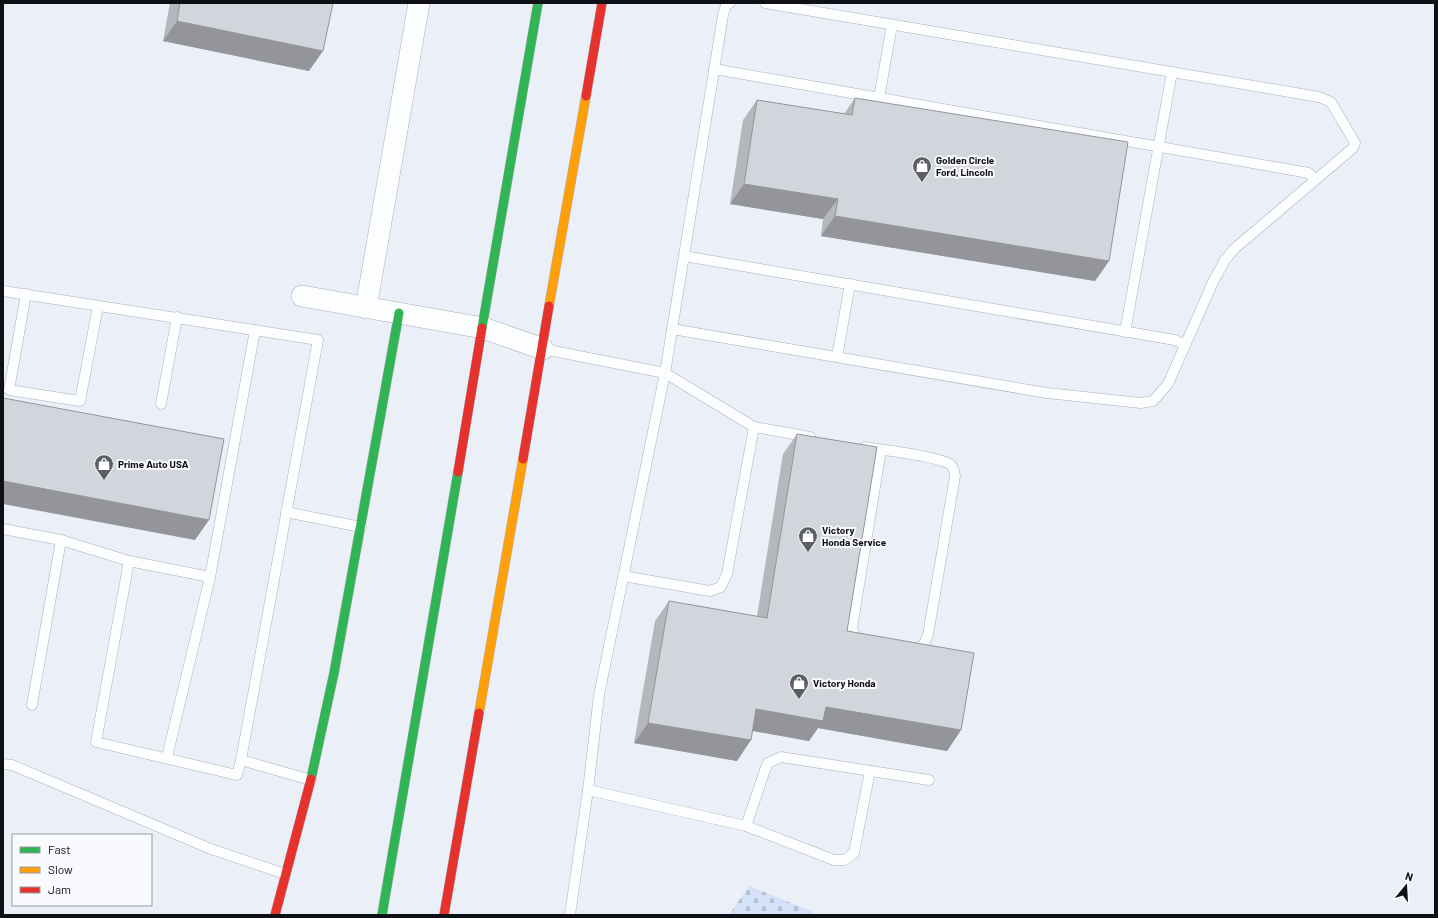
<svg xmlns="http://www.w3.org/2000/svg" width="1438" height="918" viewBox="0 0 1438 918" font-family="Barlow,sans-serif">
  <defs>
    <pattern id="cemetery-stones" width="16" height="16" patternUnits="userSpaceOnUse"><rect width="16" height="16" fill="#d5e1f9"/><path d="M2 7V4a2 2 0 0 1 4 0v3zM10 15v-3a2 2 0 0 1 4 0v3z" fill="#b6c0d5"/></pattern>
  </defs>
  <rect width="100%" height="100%" fill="#ebeff7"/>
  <path fill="url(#cemetery-stones)" d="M 749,886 L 811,911 L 814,915 L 729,915 Z"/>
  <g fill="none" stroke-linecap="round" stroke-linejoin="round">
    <g stroke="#adb0b7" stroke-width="11">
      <g id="lane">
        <path d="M 730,3 L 726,5 L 723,15 L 665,373 L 754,427 L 810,437"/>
        <path d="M 714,69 L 1309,173 L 1315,180"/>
        <path d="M 879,98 L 892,25"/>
        <path d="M 684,256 L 1175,340 L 1185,345"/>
        <path d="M 3,291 L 318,340 L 241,760 L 311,780"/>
        <path d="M 26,294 L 9,390 L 80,401 L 98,306"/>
        <path d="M 672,329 L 1047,393 L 1141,403 L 1153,401 L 1168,384 L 1213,282 L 1225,260 L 1234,249 L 1353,148 L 1355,143 L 1331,102 L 1319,97 L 765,3"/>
        <path d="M 1125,332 L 1172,72"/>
        <path d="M 543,349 L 665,373 L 599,695 L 588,790 L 746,826 L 834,860 L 845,860 L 854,853 L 870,771"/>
        <path d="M 837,357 L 850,284"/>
        <path d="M 161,404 L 177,317"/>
        <path d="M 865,447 C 881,450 941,456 951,465 C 954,468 954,472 955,476 L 928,635 L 924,644 L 917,649 L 912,648"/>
        <path d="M 286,512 L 361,527"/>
        <path d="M 3,529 L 61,540 L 129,561 L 210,577 L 167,757"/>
        <path d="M 129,561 L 96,742 L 237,775 L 241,760"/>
        <path d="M 623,576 L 710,591 L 721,587 L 727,574 L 754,427"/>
        <path d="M 210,577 L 255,330"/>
        <path d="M 862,640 L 855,636 L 852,628 L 881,450"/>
        <path d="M 32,705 L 61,540"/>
        <path d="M 3,764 L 12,765 L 211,849 L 285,874"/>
        <path d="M 746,826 L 765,770 L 768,763 L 781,757 L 929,780"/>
        <path d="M 570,915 L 588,790"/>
      </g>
    </g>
    <g stroke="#adb0b7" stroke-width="22">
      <g id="street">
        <path d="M 302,296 L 483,328 L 543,349"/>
        <path d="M 366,308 L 419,3"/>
      </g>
    </g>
    <g stroke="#adb0b7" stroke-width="10">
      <g id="fast">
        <path d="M 482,328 L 538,3"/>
        <path d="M 311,779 L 334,673 L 399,313"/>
        <path d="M 382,915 L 458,472"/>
      </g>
    </g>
    <g stroke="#adb0b7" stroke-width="10">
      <g id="slow">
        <path d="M 549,306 L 586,96"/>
        <path d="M 479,713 L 523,459"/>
      </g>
    </g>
    <g stroke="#adb0b7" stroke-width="10">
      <g id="jam">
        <path d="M 586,96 L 602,3"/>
        <path d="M 523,459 L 549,306"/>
        <path d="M 458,472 L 482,328"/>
        <path d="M 275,915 L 311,779"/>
        <path d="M 444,915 L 479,713"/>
      </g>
    </g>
    <use href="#lane" stroke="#fcfdfe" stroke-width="10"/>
    <use href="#street" stroke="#fcfdfe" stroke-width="21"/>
    <use href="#fast" stroke="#30b455" stroke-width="9"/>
    <use href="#slow" stroke="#ff9f0a" stroke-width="9"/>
    <use href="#jam" stroke="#e5322d" stroke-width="9"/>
  </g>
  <g fill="#b5b7bd">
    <path d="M 170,3 L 333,3 L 309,71 L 163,41 Z"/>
    <path d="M 855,98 L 1109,261 L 1095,281 L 821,236 L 823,219 L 730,204 L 743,120 L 757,100 L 844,114 Z"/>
    <path d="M 797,434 L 847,631 L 961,730 L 947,751 L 818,728 L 809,741 L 753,731 L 737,761 L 634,743 L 655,621 L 669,601 L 757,616 L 783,454 Z"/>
  </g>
  <g fill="#93959a">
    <path d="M 177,21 L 323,51 L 309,71 L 163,41 Z"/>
    <path d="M 744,184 L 838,199 L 823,219 L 730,204 Z"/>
    <path d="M 835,216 L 1109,261 L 1095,281 L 821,236 Z"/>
    <path d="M 3,481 L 209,520 L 195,540 L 3,504 Z"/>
    <path d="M 826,707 L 961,730 L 947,751 L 818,728 L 809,741 L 742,729 L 756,709 Z"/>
    <path d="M 648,723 L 751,740 L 737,761 L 634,743 Z"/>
  </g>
  <g fill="#d2d5dc" stroke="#93959a">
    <path d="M 180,3 L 333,3 L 323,51 L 177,21 Z"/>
    <path d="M 855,98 L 1128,142 L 1109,261 L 835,216 L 838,199 L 744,184 L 757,100 L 852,115 Z"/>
    <path d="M 3,398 L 224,439 L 209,520 L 3,481 Z"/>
    <path d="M 797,434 L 877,447 L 847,631 L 974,653 L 961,730 L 826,707 L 823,721 L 756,709 L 751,740 L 648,723 L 669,601 L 767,618 Z"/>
  </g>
  <defs>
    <g id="shop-pin" transform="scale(1)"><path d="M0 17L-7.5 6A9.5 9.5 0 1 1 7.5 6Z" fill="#5b5e65" stroke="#f9fafd"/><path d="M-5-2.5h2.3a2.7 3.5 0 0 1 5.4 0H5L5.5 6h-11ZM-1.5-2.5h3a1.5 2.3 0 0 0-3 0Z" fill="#fff"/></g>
  </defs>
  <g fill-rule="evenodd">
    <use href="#shop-pin" x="922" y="166"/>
    <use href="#shop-pin" x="104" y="464"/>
    <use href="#shop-pin" x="808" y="536"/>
    <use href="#shop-pin" x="799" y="683"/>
  </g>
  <g text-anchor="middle" stroke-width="4" stroke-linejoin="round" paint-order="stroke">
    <g font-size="10" font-weight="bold" fill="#0e1016" stroke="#f9fafd" text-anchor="start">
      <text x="936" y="164">Golden Circle<tspan x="936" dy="12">Ford, Lincoln</tspan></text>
      <text x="118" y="468">Prime Auto USA</text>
      <text x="822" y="534">Victory<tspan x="822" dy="12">Honda Service</tspan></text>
      <text x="813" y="687">Victory Honda</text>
    </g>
  </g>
  <rect width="1438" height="918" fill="none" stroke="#0e1016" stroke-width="8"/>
  <rect x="12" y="834" width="140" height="72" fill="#f9fafd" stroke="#9b9ca1"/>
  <rect x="20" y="847" width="20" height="6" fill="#30b455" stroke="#9b9ca1"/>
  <text x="48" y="854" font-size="12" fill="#0e1016">Fast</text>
  <rect x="20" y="867" width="20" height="6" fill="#ff9f0a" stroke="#9b9ca1"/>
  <text x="48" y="874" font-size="12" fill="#0e1016">Slow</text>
  <rect x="20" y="887" width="20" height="6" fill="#e5322d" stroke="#9b9ca1"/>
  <text x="48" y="894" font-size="12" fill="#0e1016">Jam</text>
  <g transform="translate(1406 886) rotate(18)" stroke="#f9fafd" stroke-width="3" paint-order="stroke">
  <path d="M0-3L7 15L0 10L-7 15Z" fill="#0e1016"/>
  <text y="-6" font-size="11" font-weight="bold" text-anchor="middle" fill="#0e1016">N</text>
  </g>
</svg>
